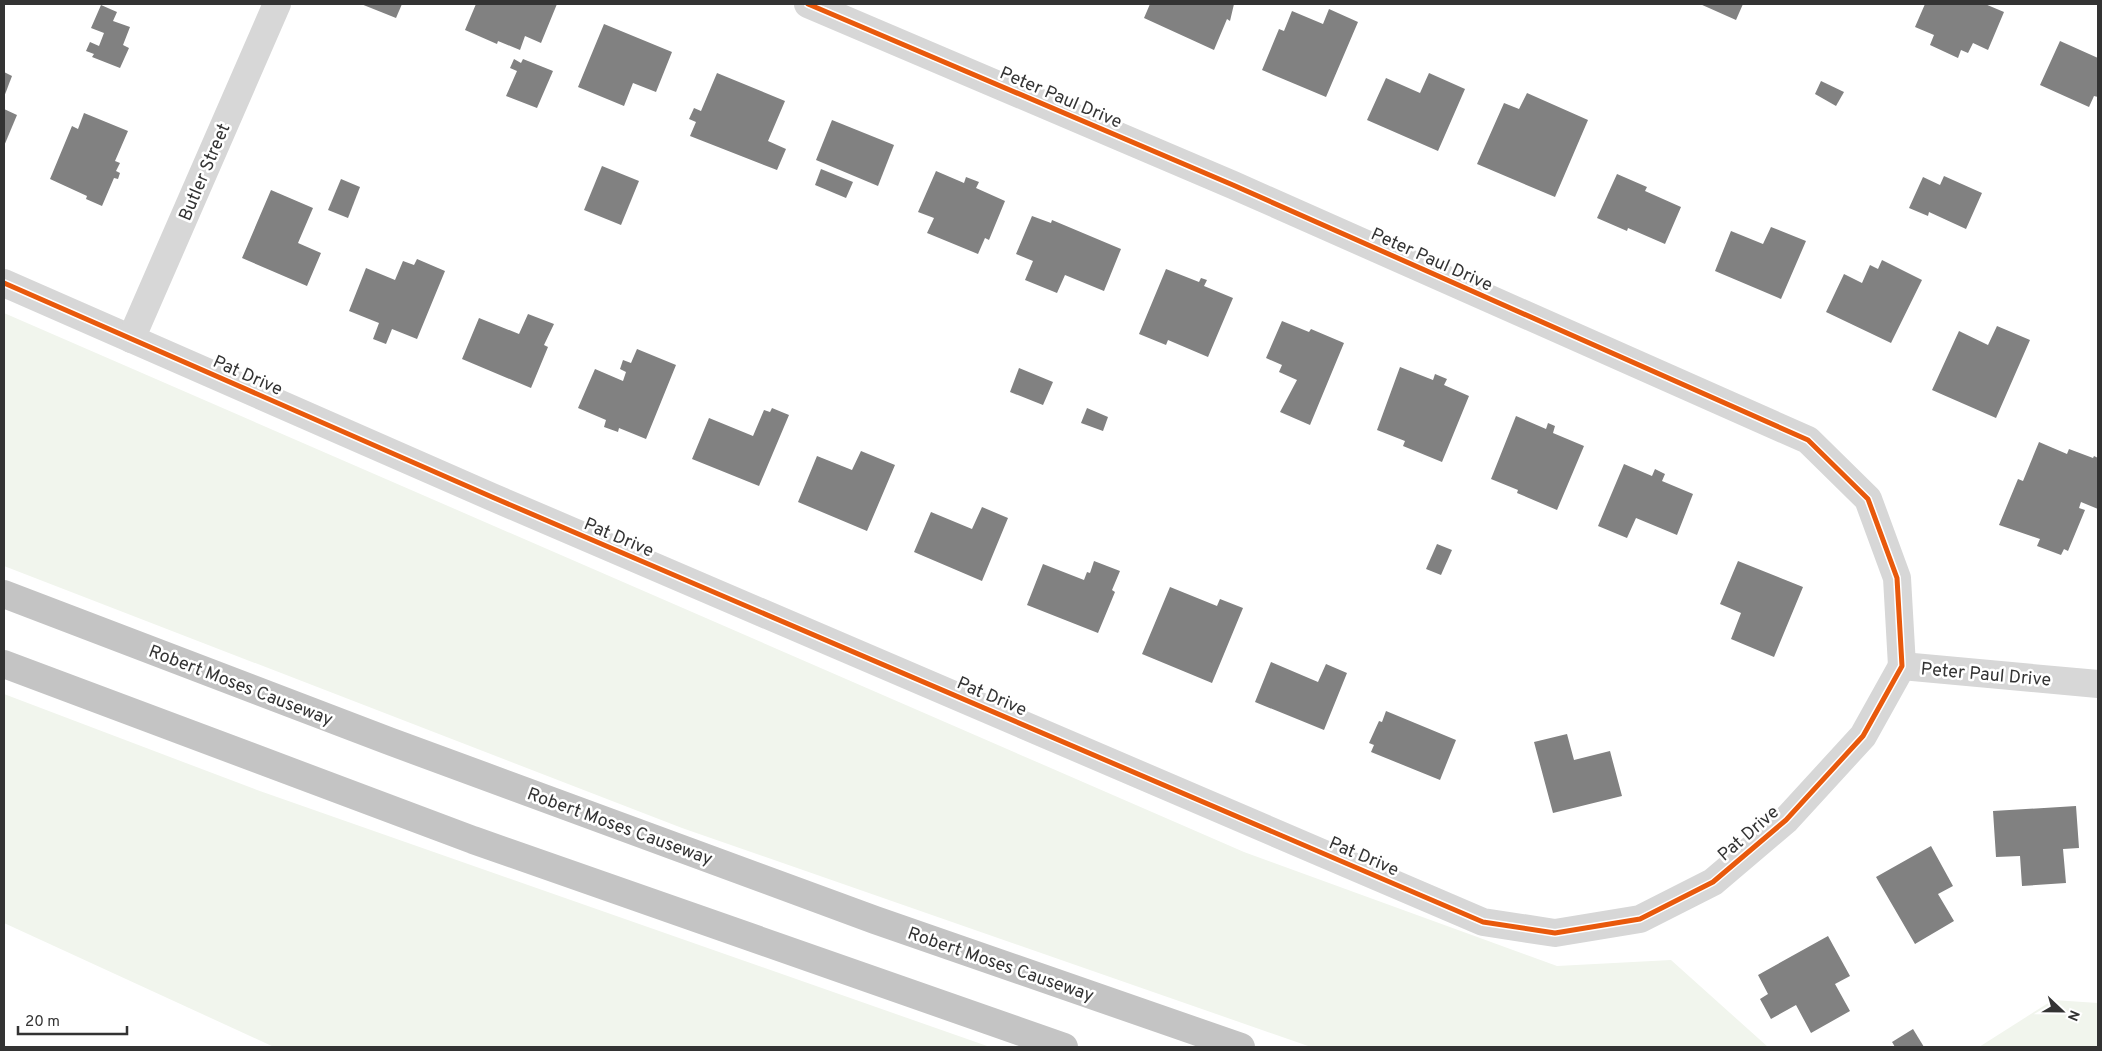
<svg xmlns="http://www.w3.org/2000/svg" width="2102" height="1051" viewBox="0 0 2102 1051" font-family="Overpass,sans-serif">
  <rect width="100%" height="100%" fill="#fff"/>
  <g fill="#f1f5ed">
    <path d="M 4,313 L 1244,852 L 1557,966 L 1671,960 L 1768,1047 L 1311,1047 L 682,828 L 4,566 Z"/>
    <path d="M 4,694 L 257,790 L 990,1047 L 274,1047 L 4,923 Z"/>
    <path d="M 2053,1000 L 2098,1003 L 2098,1047 L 1979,1047 Z"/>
  </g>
  <g fill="#818181">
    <path d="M 361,4 L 402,4 L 396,18 Z"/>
    <path d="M 476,4 L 557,4 L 541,43 L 525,36 L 520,50 L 498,41 L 497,44 L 465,30 Z"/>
    <path d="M 1150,4 L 1234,4 L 1230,21 L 1227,19 L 1214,50 L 1144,18 Z"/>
    <path d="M 1700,4 L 1743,4 L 1736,20 Z"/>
    <path d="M 1925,4 L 1985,4 L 2004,12 L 1988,50 L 1973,43 L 1968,53 L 1961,50 L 1958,58 L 1930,45 L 1934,35 L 1915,27 Z"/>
    <path d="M 101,5 L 117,12 L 113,21 L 130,27 L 123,45 L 129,48 L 120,68 L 92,57 L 94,54 L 86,51 L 90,42 L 99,46 L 104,33 L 91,28 Z"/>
    <path d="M 1329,9 L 1358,22 L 1326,97 L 1262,70 L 1279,29 L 1284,31 L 1292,11 L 1323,24 Z"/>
    <path d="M 604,24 L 672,52 L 656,92 L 633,83 L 624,106 L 578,87 Z"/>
    <path d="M 2060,41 L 2098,58 L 2098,97 L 2094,96 L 2089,107 L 2040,85 Z"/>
    <path d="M 514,59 L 521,63 L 523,59 L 553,71 L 537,108 L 506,96 L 517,71 L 510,68 Z"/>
    <path d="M 4,72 L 12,76 L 4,97 Z"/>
    <path d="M 717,73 L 785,101 L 768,141 L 786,149 L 777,170 L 690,136 L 696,122 L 689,119 L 694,108 L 701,111 Z"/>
    <path d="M 1429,73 L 1465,89 L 1438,151 L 1367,120 L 1386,78 L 1420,93 Z"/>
    <path d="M 1821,81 L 1844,92 L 1836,106 L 1815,94 Z"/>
    <path d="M 1527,93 L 1588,120 L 1555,197 L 1477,164 L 1504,103 L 1519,109 Z"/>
    <path d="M 4,109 L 17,115 L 4,146 Z"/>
    <path d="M 84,113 L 128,131 L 115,161 L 120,163 L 116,171 L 120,173 L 118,179 L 114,178 L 102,206 L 86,199 L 87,196 L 50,179 L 72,126 L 78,129 Z"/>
    <path d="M 832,120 L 894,145 L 878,186 L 816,160 Z"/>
    <path d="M 602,166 L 639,181 L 621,225 L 584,210 Z"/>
    <path d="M 821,169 L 853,182 L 846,198 L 815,185 Z"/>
    <path d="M 936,171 L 964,183 L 966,177 L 979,182 L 976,188 L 1005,201 L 989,240 L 985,238 L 978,254 L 927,233 L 934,218 L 918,212 Z"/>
    <path d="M 1617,174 L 1647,187 L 1645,191 L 1681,207 L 1665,244 L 1628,228 L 1627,231 L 1597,218 Z"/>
    <path d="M 1944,176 L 1982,193 L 1966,229 L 1929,212 L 1928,216 L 1909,208 L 1923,177 L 1940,185 Z"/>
    <path d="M 341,179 L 360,187 L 348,218 L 328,210 Z"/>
    <path d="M 271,190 L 313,208 L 298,243 L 321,253 L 307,286 L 242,258 Z"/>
    <path d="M 1032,216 L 1051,223 L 1052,220 L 1121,249 L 1104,291 L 1065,275 L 1057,293 L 1025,280 L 1033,261 L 1016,254 Z"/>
    <path d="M 1771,227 L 1806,241 L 1781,299 L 1715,271 L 1731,231 L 1763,244 Z"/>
    <path d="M 417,259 L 445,271 L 417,339 L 392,329 L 386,344 L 373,339 L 379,323 L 349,311 L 366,268 L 395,280 L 403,261 L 414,265 Z"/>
    <path d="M 1882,260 L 1922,280 L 1891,343 L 1826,312 L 1844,274 L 1862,283 L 1870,265 L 1878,269 Z"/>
    <path d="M 1166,269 L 1199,282 L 1201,278 L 1207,280 L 1204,286 L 1233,298 L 1208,357 L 1168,340 L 1166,345 L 1139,334 Z"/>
    <path d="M 528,314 L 554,324 L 544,345 L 548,347 L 531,388 L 462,359 L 479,318 L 519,334 Z"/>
    <path d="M 1282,321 L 1309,332 L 1311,329 L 1344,343 L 1310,425 L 1280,412 L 1297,380 L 1279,372 L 1282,365 L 1266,358 Z"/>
    <path d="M 1997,326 L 2030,340 L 1996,418 L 1932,390 L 1959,331 L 1988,345 Z"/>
    <path d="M 637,349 L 676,365 L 646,439 L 619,428 L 618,432 L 604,427 L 606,420 L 578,408 L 595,369 L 623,381 L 626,372 L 620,369 L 623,360 L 631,363 Z"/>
    <path d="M 1400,367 L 1433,380 L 1435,374 L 1447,379 L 1444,385 L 1469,396 L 1442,462 L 1403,446 L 1405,441 L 1377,430 Z"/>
    <path d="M 1019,368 L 1053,382 L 1043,405 L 1010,392 Z"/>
    <path d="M 772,408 L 789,415 L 759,486 L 692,459 L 709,418 L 753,436 L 764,410 L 770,412 Z"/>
    <path d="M 1087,408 L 1108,417 L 1103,431 L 1081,423 Z"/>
    <path d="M 1516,416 L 1546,429 L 1548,423 L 1555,426 L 1553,433 L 1584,446 L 1557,510 L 1517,493 L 1518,490 L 1491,479 Z"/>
    <path d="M 2039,442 L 2067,454 L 2069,449 L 2093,458 L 2094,456 L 2098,458 L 2098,509 L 2081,502 L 2079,508 L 2085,510 L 2068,551 L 2064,549 L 2061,555 L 2037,546 L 2040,539 L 1999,525 L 2018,479 L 2023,481 Z"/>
    <path d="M 861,451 L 895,465 L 867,531 L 798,502 L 817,456 L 852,470 Z"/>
    <path d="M 1624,464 L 1652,476 L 1655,469 L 1665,474 L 1662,481 L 1693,494 L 1677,535 L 1636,518 L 1627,538 L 1598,526 Z"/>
    <path d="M 982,507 L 1008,518 L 982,581 L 914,552 L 931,512 L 972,529 Z"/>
    <path d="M 1437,544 L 1452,550 L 1441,575 L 1426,569 Z"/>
    <path d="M 1094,561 L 1120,571 L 1112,590 L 1115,592 L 1098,633 L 1027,605 L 1043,564 L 1084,580 L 1087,572 L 1090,573 Z"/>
    <path d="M 1738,561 L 1803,587 L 1774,657 L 1731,639 L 1741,613 L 1720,604 Z"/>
    <path d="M 1170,587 L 1217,606 L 1220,599 L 1243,608 L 1212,683 L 1142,654 Z"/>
    <path d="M 1271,662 L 1318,682 L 1326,664 L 1347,673 L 1324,730 L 1255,702 Z"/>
    <path d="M 1386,711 L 1456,740 L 1440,780 L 1371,752 L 1374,745 L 1369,743 L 1379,721 L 1382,722 Z"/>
    <path d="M 1567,734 L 1574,760 L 1610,751 L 1622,796 L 1553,813 L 1534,742 Z"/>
    <path d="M 2076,806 L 2079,848 L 2063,849 L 2066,883 L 2022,886 L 2020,856 L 1996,857 L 1993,811 Z"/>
    <path d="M 1931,846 L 1953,886 L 1938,894 L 1954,921 L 1915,944 L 1876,877 Z"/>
    <path d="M 1828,936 L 1850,976 L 1835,984 L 1850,1011 L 1811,1033 L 1796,1005 L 1771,1019 L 1760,999 L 1768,994 L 1758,975 Z"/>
    <path d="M 1913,1029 L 1924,1047 L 1895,1047 L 1892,1042 Z"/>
  </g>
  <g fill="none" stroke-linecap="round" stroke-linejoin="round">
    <g stroke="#d7d7d7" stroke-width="28">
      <path d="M 808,4 L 1233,185 L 1808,440 L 1868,499 L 1897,578 L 1902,666"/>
      <path d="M 4,283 L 492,497 L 1483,922 L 1555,933 L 1640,919 L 1713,882 L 1786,820 L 1863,736 L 1902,666"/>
      <path d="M 131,339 L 277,4"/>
      <path d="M 1902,666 L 2098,684"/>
    </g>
    <g stroke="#c4c4c4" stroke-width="28">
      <path d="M 4,594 L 389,741 L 875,920 L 1241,1047"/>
      <path d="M 4,664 L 473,840 L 1064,1047"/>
    </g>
    <g stroke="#fff" stroke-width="8">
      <path id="cycleway" d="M 4,283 L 492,497 L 1483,922 L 1555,933 L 1640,919 L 1713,882 L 1786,820 L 1863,736 L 1902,666 L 1897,578 L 1868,499 L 1808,440 L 1233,185 L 808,4"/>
    </g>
    <use href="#cycleway" stroke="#e8590c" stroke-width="5"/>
  </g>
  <g text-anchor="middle" stroke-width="5" stroke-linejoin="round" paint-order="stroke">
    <g font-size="18" fill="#333" stroke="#fff">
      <text transform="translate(1061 97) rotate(23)" y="6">Peter Paul Drive</text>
      <text transform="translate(204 172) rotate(-67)" y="6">Butler Street</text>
      <text transform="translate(1432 259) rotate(24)" y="6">Peter Paul Drive</text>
      <text transform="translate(248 375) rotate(24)" y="6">Pat Drive</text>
      <text transform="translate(619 537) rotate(23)" y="6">Pat Drive</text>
      <text transform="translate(1986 674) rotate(5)" y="6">Peter Paul Drive</text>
      <text transform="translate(241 685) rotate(21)" y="6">Robert Moses Causeway</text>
      <text transform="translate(992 696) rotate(23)" y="6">Pat Drive</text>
      <text transform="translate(620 826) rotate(20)" y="6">Robert Moses Causeway</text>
      <text transform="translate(1748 833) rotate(-41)" y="6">Pat Drive</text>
      <text transform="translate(1364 856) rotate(23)" y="6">Pat Drive</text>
      <text transform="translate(1001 964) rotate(19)" y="6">Robert Moses Causeway</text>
    </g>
  </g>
  <rect width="2102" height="1051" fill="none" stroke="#333333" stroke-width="10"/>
  <g transform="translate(2062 1011) rotate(112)" stroke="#ffffff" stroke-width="4" paint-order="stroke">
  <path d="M0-4L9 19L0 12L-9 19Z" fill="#333333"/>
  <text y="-8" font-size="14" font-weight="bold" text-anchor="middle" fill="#333333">N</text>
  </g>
  <path d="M18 1026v8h109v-8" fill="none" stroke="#333333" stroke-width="2.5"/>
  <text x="25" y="1026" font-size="15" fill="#333333" stroke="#ffffff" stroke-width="4" paint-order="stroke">20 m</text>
</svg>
